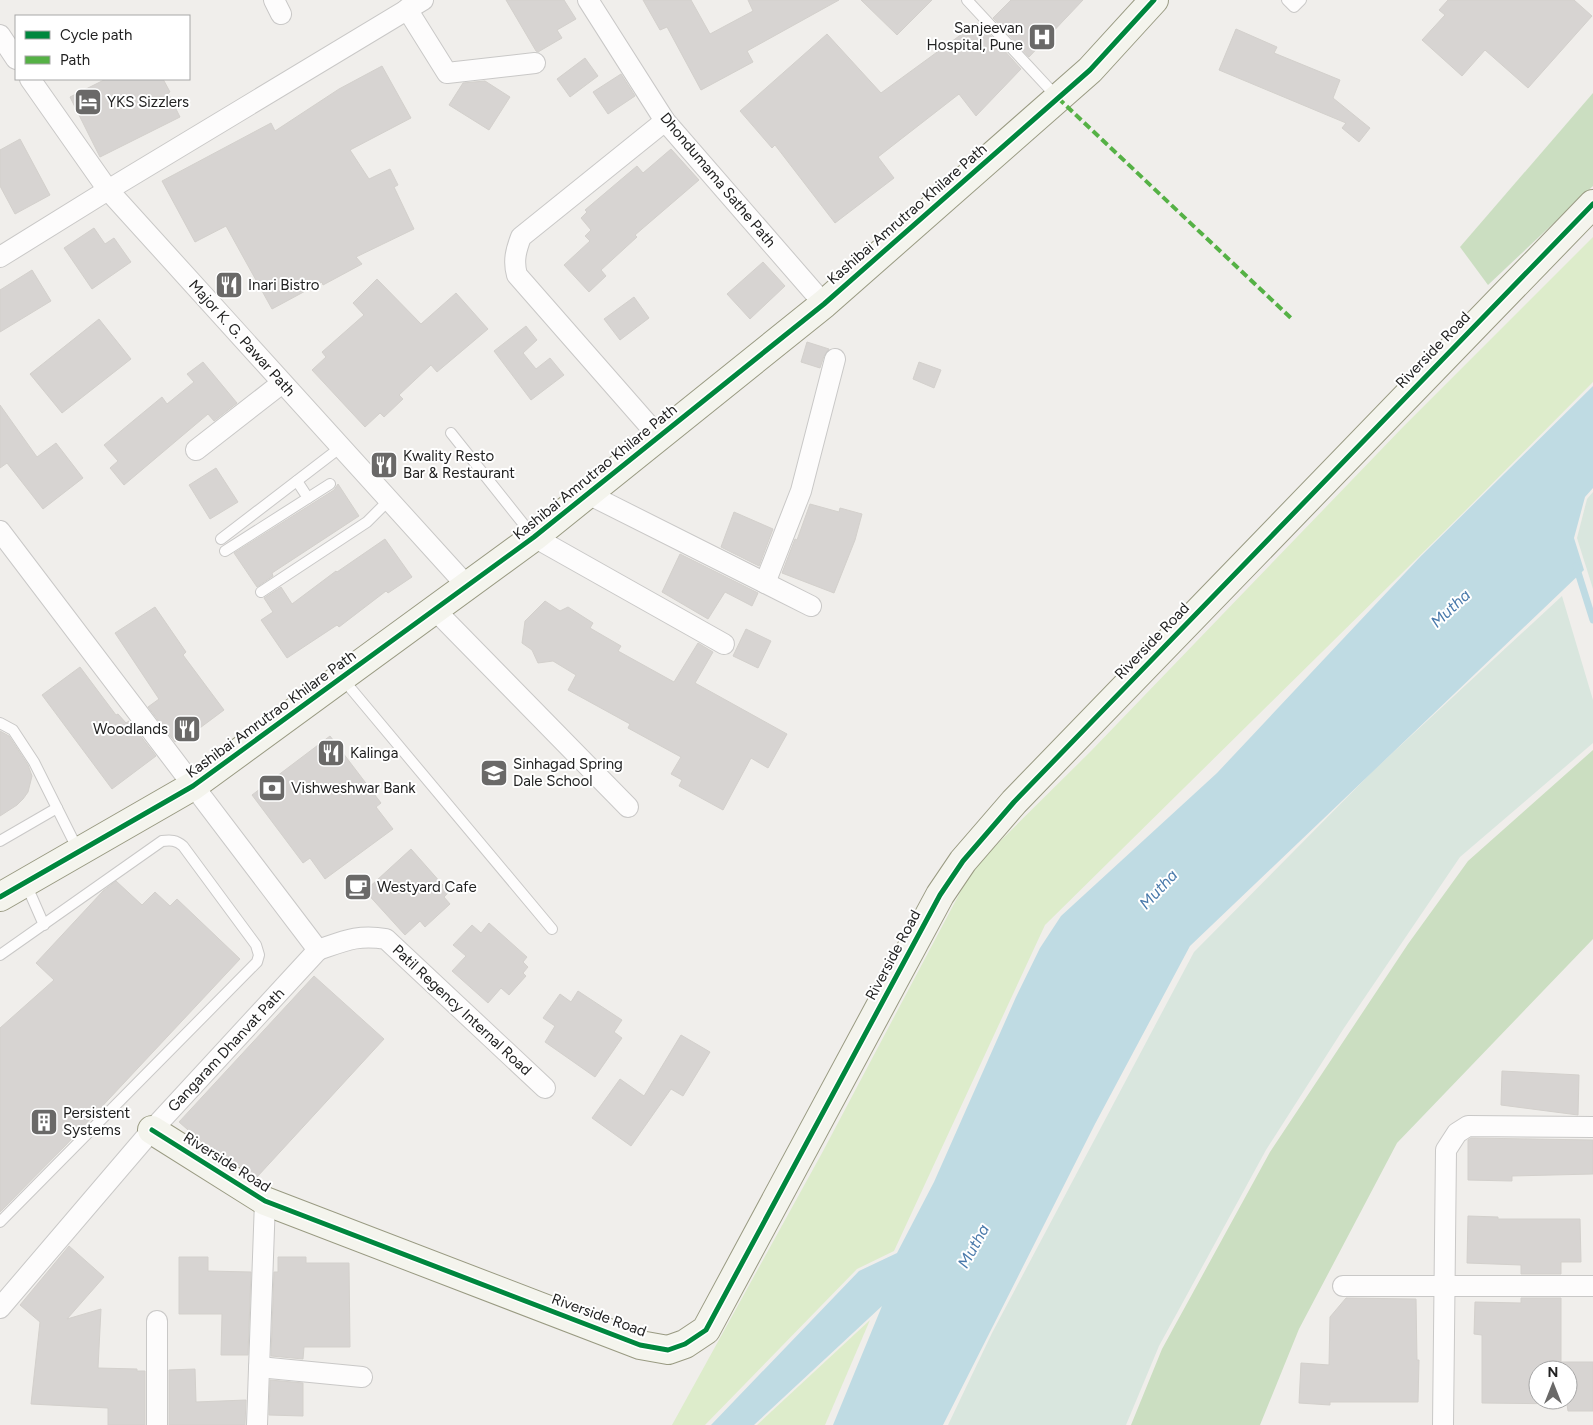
<svg xmlns="http://www.w3.org/2000/svg" width="1593" height="1425" viewBox="0 0 1593 1425" font-family="Figtree,sans-serif">
  <rect width="100%" height="100%" fill="#f0eeeb"/>
  <g fill="#ddeccb">
    <path d="M 1593,237 L 1593,382 L 1463,513 L 1045,925 L 894,1251 L 857,1269 L 705,1425 L 672,1425 L 822,1153 L 973,868 L 1091,751 L 1402,428 Z"/>
    <path d="M 870,1320 L 825,1425 L 757,1425 Z"/>
  </g>
  <g fill="#cbdec1">
    <path d="M 1593,93 L 1593,186 L 1488,285 L 1460,247 Z"/>
    <path d="M 1593,750 L 1593,939 L 1397,1143 L 1299,1329 L 1260,1425 L 1131,1425 L 1162,1349 L 1270,1152 L 1408,944 L 1468,861 Z"/>
  </g>
  <g fill="#d9e6de">
    <path d="M 1593,492 L 1593,589 L 1577,538 L 1587,499 Z"/>
    <path d="M 1562,596 L 1593,700 L 1593,743 L 1460,857 L 1344,1028 L 1266,1150 L 1159,1346 L 1126,1425 L 948,1425 L 992,1333 L 1194,952 L 1373,771 Z"/>
  </g>
  <path fill="#bfdbe3" d="M 1593,386 L 1593,488 L 1585,497 L 1574,538 L 1584,570 L 1190,946 L 1095,1124 L 943,1425 L 833,1425 L 882,1306 L 754,1425 L 711,1425 L 859,1271 L 897,1253 L 934,1182 L 1016,997 L 1040,948 L 1061,916 L 1217,773 L 1421,556 Z"/>
  <g fill="none" stroke-linecap="round" stroke-linejoin="round">
    <path stroke="#bfdbe3" stroke-width="7" d="M 1576,566 L 1593,620"/>
  </g>
  <g fill="#d7d4d2" stroke="#d3d0cc" fill-rule="evenodd">
    <path d="M 506,0 L 564,0 L 576,19 L 557,30 L 562,38 L 538,52 L 536,51 Z"/>
    <path d="M 643,0 L 691,0 L 710,34 L 753,11 L 748,0 L 839,0 L 747,51 L 753,62 L 701,90 L 667,27 L 660,30 Z"/>
    <path d="M 861,0 L 932,0 L 897,35 Z"/>
    <path d="M 1011,0 L 1083,0 L 1029,57 L 993,18 Z"/>
    <path d="M 1448,0 L 1574,0 L 1592,16 L 1528,88 L 1485,50 L 1462,76 L 1422,40 L 1445,15 L 1439,10 Z"/>
    <path d="M 977,23 L 984,28 L 1021,69 L 976,116 L 959,94 L 878,157 L 894,178 L 835,223 L 775,145 L 772,148 L 740,111 L 827,34 L 881,93 Z"/>
    <path d="M 1236,29 L 1277,47 L 1274,53 L 1340,80 L 1333,98 L 1370,128 L 1359,142 L 1342,128 L 1346,123 L 1219,70 Z"/>
    <path d="M 585,58 L 598,76 L 570,97 L 557,79 Z"/>
    <path d="M 382,66 L 411,118 L 350,150 L 369,179 L 390,169 L 398,185 L 394,187 L 414,229 L 356,257 L 362,264 L 323,285 L 322,282 L 272,309 L 226,226 L 195,242 L 162,181 L 271,123 L 275,131 L 339,89 Z"/>
    <path d="M 621,74 L 635,96 L 608,114 L 593,92 Z"/>
    <path d="M 106,79 L 163,79 L 170,92 L 168,93 L 180,117 L 100,157 L 70,97 Z"/>
    <path d="M 485,81 L 510,97 L 489,130 L 449,105 L 463,83 Z"/>
    <path d="M 20,139 L 50,195 L 15,214 L 0,186 L 0,150 Z"/>
    <path d="M 671,149 L 699,180 L 635,235 L 637,237 L 601,270 L 606,276 L 589,292 L 564,265 L 590,241 L 585,236 L 591,230 L 581,218 L 587,212 L 585,210 L 637,166 L 643,173 Z"/>
    <path d="M 94,228 L 105,244 L 114,238 L 131,262 L 92,289 L 64,248 Z"/>
    <path d="M 763,262 L 785,286 L 750,319 L 727,294 Z"/>
    <path d="M 32,270 L 51,301 L 0,332 L 0,290 Z"/>
    <path d="M 377,279 L 421,324 L 456,293 L 488,329 L 437,372 L 431,365 L 399,395 L 403,399 L 384,417 L 380,413 L 365,427 L 312,370 L 326,357 L 322,352 L 364,315 L 353,303 Z"/>
    <path d="M 634,297 L 649,318 L 620,340 L 604,319 Z"/>
    <path d="M 99,319 L 131,359 L 62,413 L 30,374 Z"/>
    <path d="M 526,326 L 537,340 L 523,353 L 536,369 L 550,358 L 564,375 L 531,400 L 494,351 Z"/>
    <path d="M 807,342 L 829,349 L 824,356 L 820,368 L 801,362 Z"/>
    <path d="M 203,362 L 237,403 L 214,421 L 208,414 L 124,485 L 110,468 L 118,461 L 104,445 L 162,397 L 167,404 L 194,382 L 187,374 Z"/>
    <path d="M 919,362 L 941,370 L 934,388 L 913,379 Z"/>
    <path d="M 0,405 L 37,457 L 56,443 L 83,478 L 43,509 L 7,463 L 0,468 Z"/>
    <path d="M 216,468 L 238,502 L 210,519 L 189,485 Z"/>
    <path d="M 338,484 L 359,516 L 272,573 L 273,576 L 257,587 L 234,553 L 334,490 Z"/>
    <path d="M 810,504 L 839,512 L 840,508 L 862,514 L 855,540 L 834,593 L 782,573 L 795,539 L 797,540 Z"/>
    <path d="M 734,512 L 773,529 L 759,566 L 721,547 Z"/>
    <path d="M 385,539 L 412,577 L 388,593 L 386,591 L 339,627 L 337,625 L 287,658 L 261,620 L 273,612 L 264,598 L 281,587 L 292,604 L 336,571 L 337,572 Z"/>
    <path d="M 680,554 L 758,593 L 752,606 L 725,592 L 708,619 L 662,592 Z"/>
    <path d="M 545,601 L 560,611 L 568,607 L 593,623 L 590,628 L 621,646 L 618,651 L 674,682 L 698,643 L 713,652 L 695,683 L 787,734 L 768,768 L 751,758 L 723,810 L 679,786 L 682,780 L 671,774 L 681,757 L 628,728 L 630,724 L 568,690 L 576,675 L 553,661 L 538,663 L 532,650 L 522,643 L 525,621 Z"/>
    <path d="M 155,607 L 186,652 L 183,655 L 224,710 L 181,742 L 179,739 L 175,742 L 148,707 L 159,699 L 115,633 Z"/>
    <path d="M 746,629 L 771,641 L 758,668 L 733,656 Z"/>
    <path d="M 80,667 L 116,715 L 118,714 L 126,723 L 129,721 L 156,756 L 112,789 L 42,695 Z"/>
    <path d="M 0,731 L 9,736 L 28,765 L 32,776 L 28,792 L 23,799 L 17,805 L 0,816 Z"/>
    <path d="M 330,736 L 381,803 L 376,807 L 393,829 L 325,879 L 310,858 L 303,863 L 252,795 Z"/>
    <path d="M 411,849 L 449,892 L 444,897 L 450,904 L 425,927 L 420,921 L 405,935 L 365,891 Z"/>
    <path d="M 116,881 L 142,905 L 155,892 L 170,906 L 177,899 L 240,959 L 65,1146 L 0,1212 L 0,1028 L 54,980 L 36,963 L 103,891 Z"/>
    <path d="M 489,923 L 527,957 L 523,962 L 528,967 L 523,973 L 526,976 L 509,995 L 501,988 L 488,1003 L 452,971 L 466,956 L 453,945 L 472,925 L 481,933 Z"/>
    <path d="M 314,976 L 384,1039 L 257,1177 L 204,1144 L 179,1122 Z"/>
    <path d="M 578,991 L 622,1020 L 614,1032 L 622,1038 L 595,1077 L 545,1042 L 555,1026 L 543,1018 L 560,994 L 571,1002 Z"/>
    <path d="M 681,1035 L 710,1052 L 683,1096 L 671,1089 L 631,1146 L 592,1118 L 620,1079 L 644,1096 Z"/>
    <path d="M 1502,1071 L 1579,1075 L 1578,1115 L 1501,1105 Z"/>
    <path d="M 1471,1138 L 1593,1140 L 1593,1174 L 1512,1176 L 1512,1181 L 1468,1180 L 1468,1140 Z"/>
    <path d="M 1468,1216 L 1498,1217 L 1498,1219 L 1580,1219 L 1581,1262 L 1561,1262 L 1561,1274 L 1521,1274 L 1521,1265 L 1467,1263 Z"/>
    <path d="M 69,1246 L 104,1277 L 67,1319 L 101,1309 L 98,1368 L 137,1369 L 137,1371 L 145,1371 L 145,1425 L 108,1425 L 108,1408 L 31,1404 L 40,1322 L 20,1305 Z"/>
    <path d="M 179,1257 L 208,1257 L 208,1271 L 251,1272 L 248,1355 L 221,1355 L 222,1314 L 179,1314 Z"/>
    <path d="M 278,1257 L 306,1257 L 306,1263 L 349,1263 L 350,1347 L 304,1347 L 303,1359 L 271,1356 L 274,1272 L 278,1272 Z"/>
    <path d="M 1346,1298 L 1416,1299 L 1417,1360 L 1419,1360 L 1418,1402 L 1330,1402 L 1330,1405 L 1299,1403 L 1301,1363 L 1329,1365 L 1330,1317 Z"/>
    <path d="M 1521,1298 L 1561,1298 L 1561,1362 L 1593,1362 L 1593,1411 L 1568,1411 L 1567,1404 L 1482,1403 L 1482,1335 L 1474,1334 L 1475,1302 L 1521,1303 ZM 1538,1370 L 1568,1370 L 1568,1400 L 1538,1400 Z"/>
    <path d="M 195,1369 L 196,1402 L 246,1400 L 245,1425 L 169,1425 L 169,1370 Z"/>
    <path d="M 270,1380 L 303,1383 L 303,1416 L 269,1415 Z"/>
  </g>
  <g fill="none" stroke-linecap="round" stroke-linejoin="round">
    <g stroke="#c9c8c7" stroke-width="12">
      <g id="lane">
        <path d="M 967,0 L 1057,97"/>
        <path d="M 1287,0 L 1294,7 L 1301,0"/>
        <path d="M 451,433 L 533,536"/>
        <path d="M 297,481 L 308,498"/>
        <path d="M 221,539 L 341,447"/>
        <path d="M 225,551 L 330,484"/>
        <path d="M 261,592 L 367,522 L 389,500"/>
        <path d="M 342,678 L 552,929"/>
        <path d="M 0,723 L 13,730 L 34,762 L 78,850"/>
        <path d="M 0,841 L 57,808"/>
        <path d="M 26,884 L 44,925"/>
        <path d="M 0,955 L 162,841 C 171,840 176,840 183,846 L 256,945 L 259,955 L 257,962 L 0,1222"/>
      </g>
    </g>
    <g stroke="#c9c8c7" stroke-width="22">
      <g id="street">
        <path d="M 274,0 L 281,14"/>
        <path d="M 588,0 L 665,121 L 824,304"/>
        <path d="M 407,9 L 447,73 L 535,63"/>
        <path d="M 0,35 L 16,59"/>
        <path d="M 30,79 L 108,190 L 467,586"/>
        <path d="M 0,257 L 108,190 L 423,0"/>
        <path d="M 659,437 L 517,275 C 513,261 516,250 521,237 L 665,121"/>
        <path d="M 196,450 L 282,383"/>
        <path d="M 588,494 L 811,606"/>
        <path d="M 0,531 L 318,950 L 152,1130 L 0,1308"/>
        <path d="M 534,537 L 724,644"/>
        <path d="M 765,583 L 801,491 L 835,359"/>
        <path d="M 435,610 L 628,807"/>
        <path d="M 318,950 C 344,941 358,934 386,939 L 545,1088"/>
        <path d="M 1343,1286 L 1593,1286"/>
        <path d="M 157,1321 L 157,1425"/>
        <path d="M 259,1367 L 362,1377"/>
        <path d="M 257,1425 L 265,1201"/>
        <path d="M 1443,1425 L 1446,1150 L 1457,1133 L 1468,1126 L 1593,1127"/>
      </g>
    </g>
    <g stroke="#999a82" stroke-width="30">
      <g id="secondary">
        <path d="M 0,897 L 193,786 L 534,537 L 824,304 L 1090,70 L 1154,0"/>
        <path d="M 152,1130 L 265,1201 L 640,1345 L 668,1350 L 685,1344 L 706,1330 L 940,895 L 963,861 L 1014,802 L 1593,204"/>
      </g>
    </g>
    <use href="#lane" stroke="#fdfcfc" stroke-width="10"/>
    <use href="#street" stroke="#fdfcfc" stroke-width="20"/>
    <use href="#secondary" stroke="#f4f4ed" stroke-width="28"/>
    <path stroke="#55b145" stroke-width="4" stroke-dasharray="8 4" stroke-linecap="butt" d="M 1058,98 L 1292,319"/>
    <g stroke="#fff" stroke-width="8">
      <g id="cycleway">
        <path d="M 0,897 L 193,786 L 534,537 L 824,304 L 1090,70 L 1154,0"/>
        <path d="M 152,1130 L 265,1201 L 640,1345 L 668,1350 L 685,1344 L 706,1330 L 940,895 L 963,861 L 1014,802 L 1593,204"/>
      </g>
    </g>
    <use href="#cycleway" stroke="#00873e" stroke-width="5"/>
  </g>
  <defs>
    <g id="hospital-square" transform="scale(1.4375)"><rect x="-9" y="-9" width="18" height="18" rx="4" fill="#6a6968" stroke="#fff"/><path d="M-5-5h3v3.5h4V-5h3V5h-3V1.5h-4V5h-3Z" fill="#fff"/></g>
    <g id="hotel-square" transform="scale(1.4375)"><rect x="-9" y="-9" width="18" height="18" rx="4" fill="#6a6968" stroke="#fff"/><path d="M-6-4.5h1.5V1H6V5H4.5V3h-9V5H-6ZM-4 0a1.8 1.8 0 1 1 3.6 0ZM.5 0V-2.5h3Q6-2.5 6 0Z" fill="#fff"/></g>
    <g id="restaurant-square" transform="scale(1.4375)"><rect x="-9" y="-9" width="18" height="18" rx="4" fill="#6a6968" stroke="#fff"/><path d="M-5-6h1v4h1v-4h1v4h1v-4h1v5L-1.5 .5V6h-2V.5L-5-1ZM5-6V6H3V1.5H1.5Q1.5-4 5-6Z" fill="#fff"/></g>
    <g id="school-square" transform="scale(1.4375)"><rect x="-9" y="-9" width="18" height="18" rx="4" fill="#6a6968" stroke="#fff"/><path d="M0-5L7-2L0 1L-7-2ZM-4 1L0 2.5L4 1V4Q0 6-4 4Z" fill="#fff"/></g>
    <g id="bank-square" transform="scale(1.4375)"><rect x="-9" y="-9" width="18" height="18" rx="4" fill="#6a6968" stroke="#fff"/><path d="M-6-4H6V4H-6ZM0-2.3a2.3 2.3 0 1 0 0 4.6a2.3 2.3 0 1 0 0-4.6Z" fill="#fff"/></g>
    <g id="cafe-square" transform="scale(1.4375)"><rect x="-9" y="-9" width="18" height="18" rx="4" fill="#6a6968" stroke="#fff"/><path d="M-5.5-4.5H6V0H3Q3 3.5 0 3.5H-2.5Q-5.5 3.5-5.5 0ZM3-3.2v2h1.7v-2ZM-6 4.5H4V6H-6Z" fill="#fff"/></g>
    <g id="building-square" transform="scale(1.4375)"><rect x="-9" y="-9" width="18" height="18" rx="4" fill="#6a6968" stroke="#fff"/><path d="M-4-6H4V6H1V3H-1V6H-4ZM-2.5-4.3h1.7v1.8h-1.7ZM.8-4.3h1.7v1.8H.8ZM-2.5-1h1.7V.8h-1.7ZM.8-1h1.7V.8H.8Z" fill="#fff"/></g>
  </defs>
  <g fill-rule="evenodd">
    <use href="#hospital-square" x="1042" y="37"/>
    <use href="#hotel-square" x="88" y="102"/>
    <use href="#restaurant-square" x="229" y="285"/>
    <use href="#restaurant-square" x="384" y="465"/>
    <use href="#restaurant-square" x="187" y="729"/>
    <use href="#restaurant-square" x="331" y="753"/>
    <use href="#school-square" x="494" y="773"/>
    <use href="#bank-square" x="272" y="788"/>
    <use href="#cafe-square" x="358" y="887"/>
    <use href="#building-square" x="44" y="1122"/>
  </g>
  <g text-anchor="middle" stroke-width="4" stroke-linejoin="round" paint-order="stroke">
    <g font-size="15" fill="#222" stroke="#fff" text-anchor="start">
      <text x="1023" y="33" text-anchor="end">Sanjeevan<tspan x="1023" dy="17">Hospital, Pune</tspan></text>
      <text x="107" y="107">YKS Sizzlers</text>
      <text x="248" y="290">Inari Bistro</text>
      <text x="403" y="461">Kwality Resto<tspan x="403" dy="17">Bar &amp; Restaurant</tspan></text>
      <text x="168" y="734" text-anchor="end">Woodlands</text>
      <text x="350" y="758">Kalinga</text>
      <text x="513" y="769">Sinhagad Spring<tspan x="513" dy="17">Dale School</tspan></text>
      <text x="291" y="793">Vishweshwar Bank</text>
      <text x="377" y="892">Westyard Cafe</text>
      <text x="63" y="1118">Persistent<tspan x="63" dy="17">Systems</tspan></text>
    </g>
    <g font-size="15" fill="#222" stroke="#fff">
      <text transform="translate(718 180) rotate(50)" y="5">Dhondumama Sathe Path</text>
      <text transform="translate(907 214) rotate(-41)" y="5">Kashibai Amrutrao Khilare Path</text>
      <text transform="translate(242 338) rotate(48)" y="5">Major K. G. Pawar Path</text>
      <text transform="translate(1433 350) rotate(-46)" y="5">Riverside Road</text>
      <text transform="translate(595 472) rotate(-39)" y="5">Kashibai Amrutrao Khilare Path</text>
      <text transform="translate(1152 641) rotate(-46)" y="5">Riverside Road</text>
      <text transform="translate(271 714) rotate(-36)" y="5">Kashibai Amrutrao Khilare Path</text>
      <text transform="translate(893 955) rotate(-62)" y="5">Riverside Road</text>
      <text transform="translate(462 1010) rotate(43)" y="5">Patil Regency Internal Road</text>
      <text transform="translate(226 1050) rotate(-47)" y="5">Gangaram Dhanvat Path</text>
      <text transform="translate(227 1162) rotate(32)" y="5">Riverside Road</text>
      <text transform="translate(599 1315) rotate(20)" y="5">Riverside Road</text>
    </g>
    <g font-size="16" font-style="italic" fill="#4a7aab" stroke="#fff">
      <text transform="translate(1450 608) rotate(-43)" y="6">Mutha</text>
      <text transform="translate(1158 889) rotate(-47)" y="6">Mutha</text>
      <text transform="translate(973 1246) rotate(-61)" y="6">Mutha</text>
    </g>
  </g>
  <rect x="15" y="15" width="175" height="65" fill="#ffffff" stroke="#a7a7a7"/>
  <rect x="25" y="31" width="25" height="8" fill="#00873e" stroke="#a7a7a7"/>
  <text x="60" y="40" font-size="15" fill="#222222">Cycle path</text>
  <rect x="25" y="56" width="25" height="8" fill="#55b145" stroke="#a7a7a7"/>
  <text x="60" y="65" font-size="15" fill="#222222">Path</text>
  <g transform="translate(1553 1385)"><circle r="24" fill="#ffffff" stroke="#a7a7a7"/>
  <path d="M0-4L9 19L0 12L-9 19Z" fill="#6a6968"/>
  <text y="-8" font-size="14" font-weight="bold" text-anchor="middle" fill="#222222">N</text>
  </g>
</svg>
